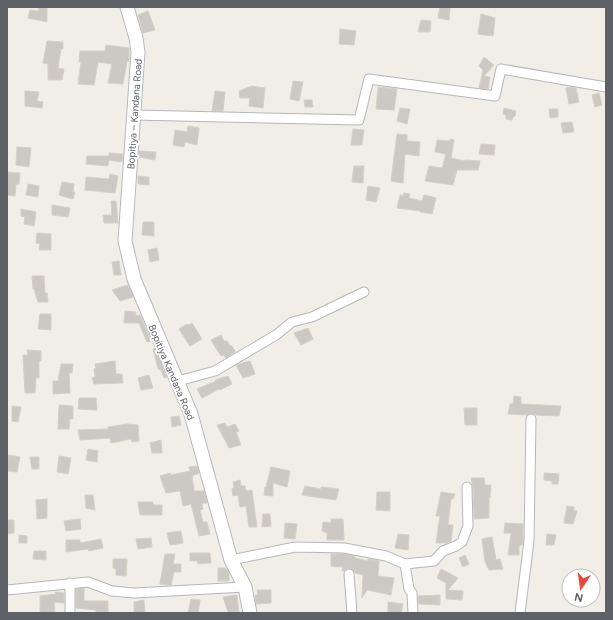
<svg xmlns="http://www.w3.org/2000/svg" width="613" height="620" viewBox="0 0 613 620" font-family="Figtree,sans-serif">
  <rect width="100%" height="100%" fill="#f0eee7"/>
  <g fill="#ccc9c4" stroke="#d4d0c5">
    <path d="M 39,7 L 47,7 L 47,22 L 28,18 L 30,10 L 38,11 Z"/>
    <path d="M 440,7 L 450,8 L 449,20 L 438,18 Z"/>
    <path d="M 148,11 L 155,30 L 143,33 L 138,15 Z"/>
    <path d="M 481,14 L 495,18 L 493,36 L 478,34 Z"/>
    <path d="M 421,20 L 431,21 L 430,32 L 418,32 Z"/>
    <path d="M 340,29 L 356,31 L 354,45 L 339,44 Z"/>
    <path d="M 47,41 L 63,42 L 63,49 L 61,49 L 58,68 L 64,69 L 62,80 L 48,80 L 48,64 L 43,63 Z"/>
    <path d="M 106,45 L 129,48 L 129,62 L 127,61 L 123,84 L 108,83 L 112,64 L 98,62 L 94,85 L 78,84 L 81,62 L 79,62 L 80,51 L 105,51 Z"/>
    <path d="M 484,57 L 494,65 L 484,76 L 490,77 L 488,89 L 479,88 L 483,70 L 479,66 Z"/>
    <path d="M 293,81 L 303,82 L 299,101 L 290,99 Z"/>
    <path d="M 252,86 L 265,88 L 263,108 L 249,106 L 250,98 L 240,98 L 239,91 Z"/>
    <path d="M 378,87 L 397,89 L 394,110 L 376,109 Z"/>
    <path d="M 570,87 L 576,88 L 579,102 L 569,104 L 566,88 Z"/>
    <path d="M 25,91 L 39,92 L 37,101 L 43,102 L 42,108 L 25,106 Z"/>
    <path d="M 215,91 L 225,92 L 223,111 L 212,111 Z"/>
    <path d="M 599,93 L 602,105 L 595,107 L 592,95 Z"/>
    <path d="M 304,100 L 312,100 L 313,107 L 305,107 Z"/>
    <path d="M 400,108 L 410,109 L 407,124 L 397,121 Z"/>
    <path d="M 504,108 L 516,111 L 515,116 L 513,117 L 512,120 L 506,119 L 506,115 L 503,114 Z"/>
    <path d="M 549,109 L 558,109 L 558,117 L 550,118 Z"/>
    <path d="M 572,122 L 574,132 L 563,133 L 561,123 Z"/>
    <path d="M 188,126 L 199,128 L 197,145 L 185,142 L 184,147 L 173,145 L 175,130 L 187,132 Z"/>
    <path d="M 353,129 L 364,130 L 362,145 L 351,145 Z"/>
    <path d="M 397,134 L 407,135 L 407,141 L 420,142 L 419,156 L 405,154 L 403,183 L 391,181 Z"/>
    <path d="M 450,139 L 454,140 L 451,158 L 465,161 L 465,160 L 480,161 L 478,170 L 457,170 L 453,185 L 425,181 L 429,166 L 442,168 L 446,154 L 435,152 L 437,140 L 450,141 Z"/>
    <path d="M 481,144 L 495,145 L 494,155 L 479,154 Z"/>
    <path d="M 17,147 L 31,148 L 29,167 L 16,165 Z"/>
    <path d="M 139,151 L 156,152 L 155,160 L 139,157 Z"/>
    <path d="M 109,153 L 123,154 L 122,162 L 109,160 L 108,166 L 86,164 L 87,156 L 109,156 Z"/>
    <path d="M 354,166 L 364,166 L 363,183 L 352,182 Z"/>
    <path d="M 7,172 L 20,173 L 19,184 L 16,184 L 15,196 L 7,195 Z"/>
    <path d="M 110,174 L 118,176 L 115,193 L 85,190 L 86,177 L 109,179 Z"/>
    <path d="M 138,176 L 149,177 L 149,185 L 138,184 Z"/>
    <path d="M 62,182 L 74,184 L 73,192 L 75,192 L 73,199 L 59,195 Z"/>
    <path d="M 28,184 L 39,186 L 38,197 L 26,195 Z"/>
    <path d="M 368,186 L 380,188 L 376,202 L 366,200 Z"/>
    <path d="M 404,193 L 410,194 L 409,198 L 422,201 L 424,195 L 436,198 L 432,214 L 420,212 L 420,211 L 397,208 L 400,195 L 403,196 Z"/>
    <path d="M 111,201 L 116,201 L 118,223 L 104,223 L 103,215 L 112,215 Z"/>
    <path d="M 52,205 L 70,208 L 68,217 L 52,215 Z"/>
    <path d="M 21,209 L 36,212 L 34,226 L 24,224 L 25,217 L 21,216 Z"/>
    <path d="M 143,222 L 154,222 L 154,236 L 142,235 Z"/>
    <path d="M 37,233 L 51,234 L 51,250 L 39,250 L 40,244 L 36,243 Z"/>
    <path d="M 157,248 L 159,260 L 150,262 L 148,250 Z"/>
    <path d="M 119,261 L 121,275 L 114,275 L 112,262 Z"/>
    <path d="M 32,276 L 44,276 L 45,293 L 47,293 L 48,302 L 38,302 L 34,289 L 33,289 Z"/>
    <path d="M 128,285 L 133,297 L 120,301 L 112,290 Z"/>
    <path d="M 125,311 L 136,312 L 136,316 L 140,315 L 151,341 L 147,342 L 139,323 L 124,323 Z"/>
    <path d="M 40,314 L 51,314 L 51,330 L 38,329 Z"/>
    <path d="M 192,323 L 202,339 L 190,346 L 179,329 L 187,324 L 188,325 Z"/>
    <path d="M 308,328 L 313,339 L 301,345 L 294,333 Z"/>
    <path d="M 221,335 L 224,341 L 227,341 L 230,346 L 232,346 L 235,351 L 235,352 L 226,358 L 224,355 L 221,356 L 211,340 Z"/>
    <path d="M 155,348 L 167,377 L 164,378 L 161,370 L 158,369 L 153,349 Z"/>
    <path d="M 27,350 L 41,351 L 41,361 L 39,361 L 39,378 L 36,378 L 35,393 L 25,393 L 23,355 L 28,355 Z"/>
    <path d="M 115,361 L 116,374 L 122,374 L 123,383 L 94,384 L 92,378 L 95,377 L 94,369 L 96,368 L 95,364 Z"/>
    <path d="M 250,361 L 255,374 L 243,378 L 236,365 Z"/>
    <path d="M 61,364 L 73,364 L 72,373 L 69,373 L 70,393 L 53,394 L 53,381 L 58,381 Z"/>
    <path d="M 149,375 L 153,388 L 141,390 L 138,378 Z"/>
    <path d="M 228,376 L 232,384 L 220,390 L 219,389 L 202,398 L 197,389 L 216,381 L 215,380 Z"/>
    <path d="M 514,396 L 521,397 L 521,404 L 561,406 L 559,416 L 536,415 L 531,413 L 527,415 L 508,414 L 510,404 L 513,404 Z"/>
    <path d="M 79,398 L 96,398 L 97,410 L 78,409 Z"/>
    <path d="M 59,405 L 73,406 L 73,419 L 70,419 L 69,429 L 58,429 Z"/>
    <path d="M 12,406 L 21,407 L 18,422 L 12,421 Z"/>
    <path d="M 464,408 L 477,408 L 477,425 L 465,425 Z"/>
    <path d="M 179,416 L 181,425 L 172,427 L 171,417 Z"/>
    <path d="M 225,423 L 227,427 L 235,424 L 239,431 L 236,432 L 241,445 L 229,448 L 217,425 Z"/>
    <path d="M 127,424 L 138,425 L 139,441 L 132,442 L 131,439 L 111,443 L 110,438 L 80,440 L 78,430 L 108,429 L 108,427 Z"/>
    <path d="M 161,440 L 162,453 L 152,453 L 150,443 Z"/>
    <path d="M 88,449 L 98,451 L 97,462 L 86,460 Z"/>
    <path d="M 8,455 L 20,457 L 17,472 L 7,471 Z"/>
    <path d="M 59,456 L 71,458 L 68,474 L 57,472 Z"/>
    <path d="M 30,457 L 39,457 L 39,469 L 32,469 Z"/>
    <path d="M 197,466 L 199,473 L 192,476 L 194,491 L 204,491 L 207,503 L 202,503 L 203,509 L 200,510 L 203,522 L 207,522 L 210,534 L 199,536 L 191,504 L 183,506 L 180,491 L 166,493 L 160,476 L 170,473 L 171,475 L 190,471 L 189,467 Z"/>
    <path d="M 271,467 L 290,471 L 287,487 L 273,483 L 273,496 L 264,495 L 265,487 L 266,487 Z"/>
    <path d="M 544,473 L 559,474 L 558,484 L 552,484 L 552,481 L 544,480 Z"/>
    <path d="M 471,478 L 484,478 L 485,485 L 491,485 L 490,498 L 489,498 L 489,518 L 474,519 L 473,487 Z"/>
    <path d="M 240,480 L 241,486 L 245,486 L 246,491 L 252,490 L 257,527 L 249,527 L 246,506 L 240,507 L 238,495 L 233,496 L 232,489 L 234,488 L 233,482 Z"/>
    <path d="M 305,486 L 321,489 L 321,487 L 339,489 L 336,500 L 302,495 Z"/>
    <path d="M 377,492 L 390,492 L 390,511 L 376,510 Z"/>
    <path d="M 441,492 L 455,494 L 453,499 L 451,499 L 448,525 L 453,525 L 451,541 L 446,543 L 436,543 L 440,516 L 436,516 Z"/>
    <path d="M 85,495 L 93,495 L 95,510 L 86,508 Z"/>
    <path d="M 47,499 L 47,518 L 37,519 L 36,500 Z"/>
    <path d="M 138,502 L 153,502 L 153,505 L 162,505 L 162,515 L 140,515 Z"/>
    <path d="M 567,506 L 574,507 L 574,511 L 577,511 L 573,524 L 564,523 Z"/>
    <path d="M 263,514 L 270,514 L 271,526 L 262,527 Z"/>
    <path d="M 80,519 L 81,529 L 66,531 L 64,521 Z"/>
    <path d="M 331,519 L 343,519 L 344,540 L 327,540 L 327,533 L 322,531 L 323,522 L 331,523 Z"/>
    <path d="M 7,520 L 14,520 L 14,533 L 7,534 Z"/>
    <path d="M 285,523 L 297,524 L 295,539 L 284,538 Z"/>
    <path d="M 505,523 L 523,524 L 523,541 L 522,545 L 519,546 L 519,555 L 508,555 L 511,533 L 504,533 Z"/>
    <path d="M 181,531 L 183,543 L 170,545 L 167,533 Z"/>
    <path d="M 398,534 L 409,535 L 408,550 L 395,548 Z"/>
    <path d="M 547,534 L 556,535 L 554,545 L 546,545 Z"/>
    <path d="M 19,535 L 27,536 L 27,543 L 19,543 Z"/>
    <path d="M 492,537 L 496,560 L 500,559 L 503,569 L 489,570 L 485,562 L 482,539 Z"/>
    <path d="M 151,538 L 152,547 L 138,549 L 136,539 Z"/>
    <path d="M 101,539 L 103,548 L 89,551 L 88,549 L 66,552 L 66,540 L 80,540 L 80,543 Z"/>
    <path d="M 34,551 L 46,551 L 46,560 L 33,559 Z"/>
    <path d="M 190,553 L 210,553 L 211,563 L 198,564 L 197,561 L 190,561 Z"/>
    <path d="M 165,554 L 175,554 L 173,564 L 181,564 L 181,572 L 174,572 L 171,585 L 160,584 Z"/>
    <path d="M 331,554 L 344,554 L 355,556 L 355,558 L 368,561 L 368,559 L 379,561 L 378,576 L 394,578 L 391,595 L 367,590 L 362,598 L 363,575 L 355,573 L 351,568 L 348,568 L 344,571 L 342,571 L 343,567 L 331,566 Z"/>
    <path d="M 465,555 L 469,564 L 463,567 L 459,558 Z"/>
    <path d="M 113,559 L 127,559 L 126,576 L 116,575 L 116,569 L 113,568 Z"/>
    <path d="M 218,568 L 226,568 L 229,573 L 229,581 L 218,581 Z"/>
    <path d="M 441,569 L 458,578 L 448,590 L 463,591 L 462,600 L 446,599 L 446,583 L 437,578 Z"/>
    <path d="M 84,588 L 84,601 L 108,601 L 108,612 L 96,612 L 96,610 L 76,608 L 76,589 Z"/>
    <path d="M 257,590 L 271,590 L 271,603 L 256,604 L 255,595 L 258,595 Z"/>
    <path d="M 55,592 L 64,593 L 64,603 L 54,602 L 55,612 L 40,613 L 40,596 L 56,594 Z"/>
    <path d="M 237,595 L 239,612 L 228,612 L 223,597 Z"/>
    <path d="M 440,595 L 440,605 L 419,604 L 418,596 Z"/>
    <path d="M 191,599 L 200,600 L 198,613 L 188,613 Z"/>
    <path d="M 144,600 L 145,613 L 134,613 L 134,602 Z"/>
    <path d="M 388,602 L 403,604 L 401,613 L 388,613 Z"/>
  </g>
  <g fill="none" stroke-linecap="round" stroke-linejoin="round">
    <g stroke="#b4b7bb" stroke-width="11">
      <g id="minor">
        <path d="M 134,115 L 359,120 L 369,79 L 495,96 L 501,69 L 606,87"/>
        <path d="M 178,381 L 215,371 L 276,335 L 292,322 L 312,317 L 364,292"/>
        <path d="M 231,560 L 295,547 L 344,548 L 386,556 L 405,564 L 434,561 L 443,551 L 456,546 L 462,542 L 468,526 L 467,487"/>
        <path d="M 405,564 L 409,589 L 412,593 L 413,613"/>
        <path d="M 349,574 L 352,613"/>
        <path d="M 70,583 L 70,613"/>
        <path d="M 7,590 L 88,582 L 112,591 L 134,593 L 245,587"/>
        <path d="M 520,613 L 529,541 L 531,419"/>
      </g>
    </g>
    <g stroke="#b5b9bd" stroke-width="15">
      <path id="secondary" d="M 127,7 L 136,38 L 138,52 L 125,241 L 134,279 L 191,414 L 231,560 L 245,587 L 250,613"/>
    </g>
    <use href="#minor" stroke="#fff" stroke-width="9"/>
    <use href="#secondary" stroke="#fff" stroke-width="13"/>
  </g>
  <g text-anchor="middle" stroke-width="3.5" stroke-linejoin="round" paint-order="stroke">
    <g font-size="10" fill="#5e6266" stroke="#fff">
      <text transform="translate(134 114) rotate(-86)" y="4">Bopitiya – Kandana Road</text>
      <text transform="translate(172 372) rotate(67)" y="4">Bopitiya Kandana Road</text>
    </g>
  </g>
  <rect width="613" height="620" fill="none" stroke="#5e6266" stroke-width="16"/>
  <g transform="translate(581 588) rotate(193)"><circle r="19" fill="#ffffff" stroke="#bfc0c2"/>
  <path d="M0-3L7 15L0 10L-7 15Z" fill="#e24d3b"/>
  <text y="-6" font-size="11" font-weight="bold" text-anchor="middle" fill="#5e6266">N</text>
  </g>
</svg>
